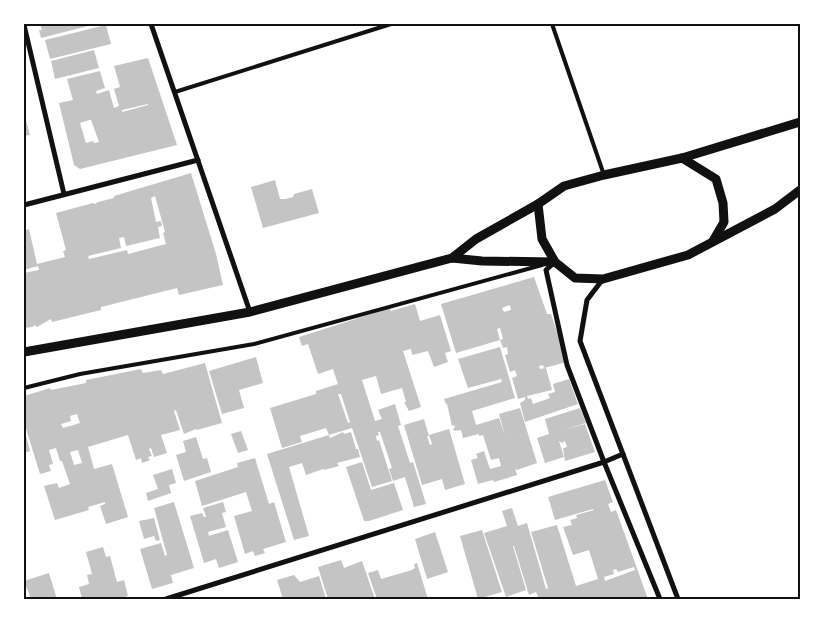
<svg xmlns="http://www.w3.org/2000/svg" width="824" height="623" viewBox="0 0 824 623" font-family="Mulish,sans-serif">
  <rect width="100%" height="100%" fill="#fff"/>
  <g fill="#c4c4c4" fill-rule="evenodd">
    <path d="M 40,24 L 96,24 L 41,38 L 39,30 L 42,30 Z"/>
    <path d="M 106,25 L 111,44 L 50,59 L 45,40 Z"/>
    <path d="M 94,50 L 99,68 L 55,79 L 51,61 Z"/>
    <path d="M 148,58 L 177,145 L 80,169 L 74,165 L 59,103 L 73,100 L 67,79 L 100,71 L 105,88 L 96,91 L 97,94 L 109,90 L 114,108 L 119,106 L 114,89 L 120,87 L 114,66 ZM 148,104 L 148,105 L 122,112 L 122,110 ZM 89,120 L 91,120 L 99,142 L 94,143 L 93,141 L 86,143 L 80,123 Z"/>
    <path d="M 24,113 L 30,135 L 24,136 Z"/>
    <path d="M 191,173 L 216,254 L 223,285 L 179,295 L 177,288 L 101,307 L 101,310 L 52,322 L 51,319 L 37,327 L 34,325 L 33,327 L 24,328 L 24,273 L 39,270 L 38,266 L 24,270 L 24,231 L 29,229 L 37,264 L 65,257 L 63,251 L 66,250 L 56,213 L 93,203 L 95,204 L 98,202 L 114,198 L 114,196 ZM 155,196 L 165,232 L 163,233 L 166,244 L 128,254 L 127,250 L 89,259 L 88,256 L 121,248 L 119,238 L 124,237 L 126,246 L 160,238 L 158,227 L 162,226 L 161,221 L 156,222 L 151,198 Z"/>
    <path d="M 275,180 L 280,199 L 285,199 L 293,197 L 294,194 L 312,189 L 319,213 L 263,228 L 251,187 Z"/>
    <path d="M 534,277 L 547,314 L 551,314 L 567,362 L 544,368 L 543,365 L 539,366 L 540,369 L 546,368 L 552,390 L 527,396 L 528,399 L 531,398 L 533,404 L 550,398 L 548,394 L 555,392 L 553,384 L 569,379 L 578,404 L 525,422 L 520,403 L 525,400 L 525,397 L 518,399 L 512,378 L 517,376 L 515,370 L 510,372 L 505,355 L 508,354 L 507,347 L 503,348 L 500,340 L 503,339 L 500,328 L 497,329 L 500,340 L 456,353 L 441,304 ZM 510,305 L 511,310 L 504,312 L 502,308 Z"/>
    <path d="M 415,304 L 420,321 L 440,315 L 451,351 L 445,353 L 448,362 L 434,367 L 428,351 L 412,355 L 411,349 L 403,351 L 421,407 L 409,411 L 404,402 L 406,402 L 402,388 L 381,394 L 376,376 L 362,380 L 375,421 L 382,419 L 378,410 L 395,404 L 401,425 L 398,426 L 410,463 L 413,462 L 426,504 L 414,507 L 405,477 L 393,481 L 389,469 L 392,468 L 380,432 L 378,432 L 379,435 L 376,436 L 377,441 L 379,440 L 392,481 L 372,487 L 352,428 L 329,435 L 326,428 L 300,436 L 302,442 L 282,448 L 270,408 L 316,394 L 316,391 L 338,384 L 333,369 L 318,374 L 308,344 L 302,346 L 299,337 L 390,308 L 391,311 ZM 338,394 L 341,394 L 350,422 L 348,423 Z"/>
    <path d="M 500,347 L 515,398 L 472,411 L 476,425 L 499,418 L 505,436 L 499,414 L 520,408 L 537,463 L 517,470 L 515,468 L 517,475 L 494,482 L 493,480 L 478,484 L 471,460 L 478,458 L 476,454 L 484,451 L 490,469 L 501,466 L 499,458 L 491,460 L 483,435 L 479,436 L 479,434 L 463,438 L 461,430 L 454,431 L 453,428 L 455,428 L 454,425 L 452,426 L 447,404 L 446,404 L 444,399 L 502,382 L 501,379 L 468,388 L 458,359 Z"/>
    <path d="M 256,357 L 263,383 L 239,390 L 244,408 L 222,414 L 209,371 Z"/>
    <path d="M 205,363 L 222,423 L 197,430 L 196,429 L 184,434 L 176,410 L 174,411 L 180,430 L 161,435 L 167,453 L 154,457 L 151,448 L 149,449 L 152,456 L 148,457 L 150,460 L 142,463 L 141,458 L 136,460 L 128,435 L 88,447 L 94,469 L 112,464 L 128,517 L 106,524 L 100,506 L 105,504 L 105,502 L 88,507 L 89,510 L 55,520 L 44,486 L 57,483 L 59,488 L 70,484 L 62,461 L 60,461 L 56,448 L 49,450 L 53,464 L 49,465 L 51,471 L 40,474 L 24,422 L 24,396 L 50,388 L 51,390 L 86,383 L 86,380 L 141,369 L 143,373 L 161,370 L 163,374 ZM 77,414 L 80,423 L 63,428 L 61,424 L 71,421 L 70,416 ZM 78,450 L 82,463 L 74,465 L 70,452 Z"/>
    <path d="M 580,408 L 586,423 L 563,430 L 585,424 L 595,452 L 565,461 L 563,448 L 567,447 L 565,441 L 562,443 L 559,441 L 564,457 L 545,463 L 537,438 L 549,434 L 545,419 Z"/>
    <path d="M 424,419 L 429,436 L 427,436 L 430,445 L 432,444 L 429,435 L 449,429 L 465,484 L 445,490 L 442,479 L 422,485 L 404,425 Z"/>
    <path d="M 241,431 L 248,450 L 238,453 L 231,434 Z"/>
    <path d="M 343,432 L 344,434 L 351,432 L 356,449 L 358,449 L 360,457 L 337,463 L 339,466 L 324,470 L 323,469 L 306,475 L 302,463 L 289,467 L 309,536 L 294,540 L 267,454 L 329,435 L 330,438 Z"/>
    <path d="M 26,436 L 30,451 L 24,453 L 24,437 Z"/>
    <path d="M 196,437 L 203,459 L 207,458 L 211,472 L 184,481 L 176,455 L 186,452 L 183,441 Z"/>
    <path d="M 255,458 L 269,504 L 274,502 L 286,542 L 263,549 L 265,553 L 255,556 L 253,551 L 245,554 L 234,516 L 252,511 L 246,492 L 202,506 L 195,481 L 238,467 L 237,463 Z"/>
    <path d="M 362,462 L 371,490 L 394,483 L 403,510 L 369,521 L 364,521 L 346,467 Z"/>
    <path d="M 172,469 L 176,483 L 169,485 L 171,493 L 148,501 L 146,493 L 158,489 L 153,475 Z"/>
    <path d="M 605,480 L 613,502 L 608,504 L 611,512 L 616,510 L 648,599 L 539,599 L 536,592 L 529,595 L 514,546 L 513,546 L 526,590 L 506,597 L 484,533 L 507,526 L 502,511 L 512,508 L 518,526 L 527,523 L 546,589 L 548,588 L 531,532 L 557,525 L 576,586 L 598,579 L 589,550 L 573,555 L 563,527 L 572,525 L 570,520 L 577,518 L 576,515 L 594,510 L 593,509 L 555,520 L 548,497 ZM 634,567 L 635,570 L 605,581 L 604,577 L 614,574 L 613,570 L 616,569 L 618,572 Z"/>
    <path d="M 174,502 L 194,568 L 171,575 L 173,583 L 152,589 L 140,549 L 161,543 L 165,556 L 167,555 L 154,508 Z"/>
    <path d="M 223,502 L 226,512 L 222,513 L 226,527 L 208,532 L 209,536 L 228,530 L 238,562 L 219,568 L 216,559 L 204,563 L 190,516 L 202,513 L 204,517 L 206,517 L 203,508 Z"/>
    <path d="M 154,518 L 160,540 L 156,541 L 154,536 L 144,539 L 139,521 Z"/>
    <path d="M 482,530 L 502,592 L 478,599 L 460,536 Z"/>
    <path d="M 435,532 L 448,572 L 427,579 L 415,539 Z"/>
    <path d="M 103,547 L 106,557 L 110,556 L 117,582 L 124,580 L 128,596 L 118,599 L 82,599 L 79,587 L 89,584 L 87,575 L 92,574 L 86,552 Z"/>
    <path d="M 341,560 L 344,568 L 362,561 L 375,599 L 328,599 L 318,567 Z"/>
    <path d="M 417,563 L 428,599 L 377,599 L 368,573 L 378,570 L 381,579 L 412,570 L 415,568 L 414,564 Z"/>
    <path d="M 49,573 L 57,599 L 31,599 L 24,581 Z"/>
    <path d="M 294,575 L 300,582 L 319,576 L 326,599 L 283,599 L 277,580 Z"/>
  </g>
  <g fill="none" stroke-linecap="round" stroke-linejoin="round">
    <g stroke="#111" stroke-width="4">
      <path d="M 552,24 L 604,175"/>
      <path d="M 175,92 L 391,24"/>
      <path d="M 24,388 L 80,374 L 254,344 L 542,265"/>
    </g>
    <g stroke="#111" stroke-width="5">
      <path d="M 151,24 L 250,312"/>
      <path d="M 24,25 L 64,194"/>
      <path d="M 24,205 L 198,160"/>
      <path d="M 555,262 L 546,270 L 567,365 L 604,462 L 660,599"/>
      <path d="M 603,279 L 587,300 L 580,341 L 678,599"/>
      <path d="M 166,599 L 604,462 L 623,454"/>
    </g>
    <g stroke="#111" stroke-width="9">
      <path d="M 682,158 L 716,179 L 723,203 L 724,222 L 713,241"/>
      <path d="M 538,204 L 542,239 L 555,262"/>
      <path d="M 452,258 L 476,239 L 538,204 L 564,186 L 604,175 L 682,158 L 800,122"/>
      <path d="M 24,352 L 250,312 L 452,258 L 482,261 L 555,262 L 575,278 L 603,279 L 688,255 L 775,209 L 800,190"/>
    </g>
  </g>
  <rect width="824" height="623" fill="none" stroke="#ffffff" stroke-width="50"/>
  <rect x="25" y="25" width="774" height="573" fill="none" stroke="#111" stroke-width="2"/>
</svg>
